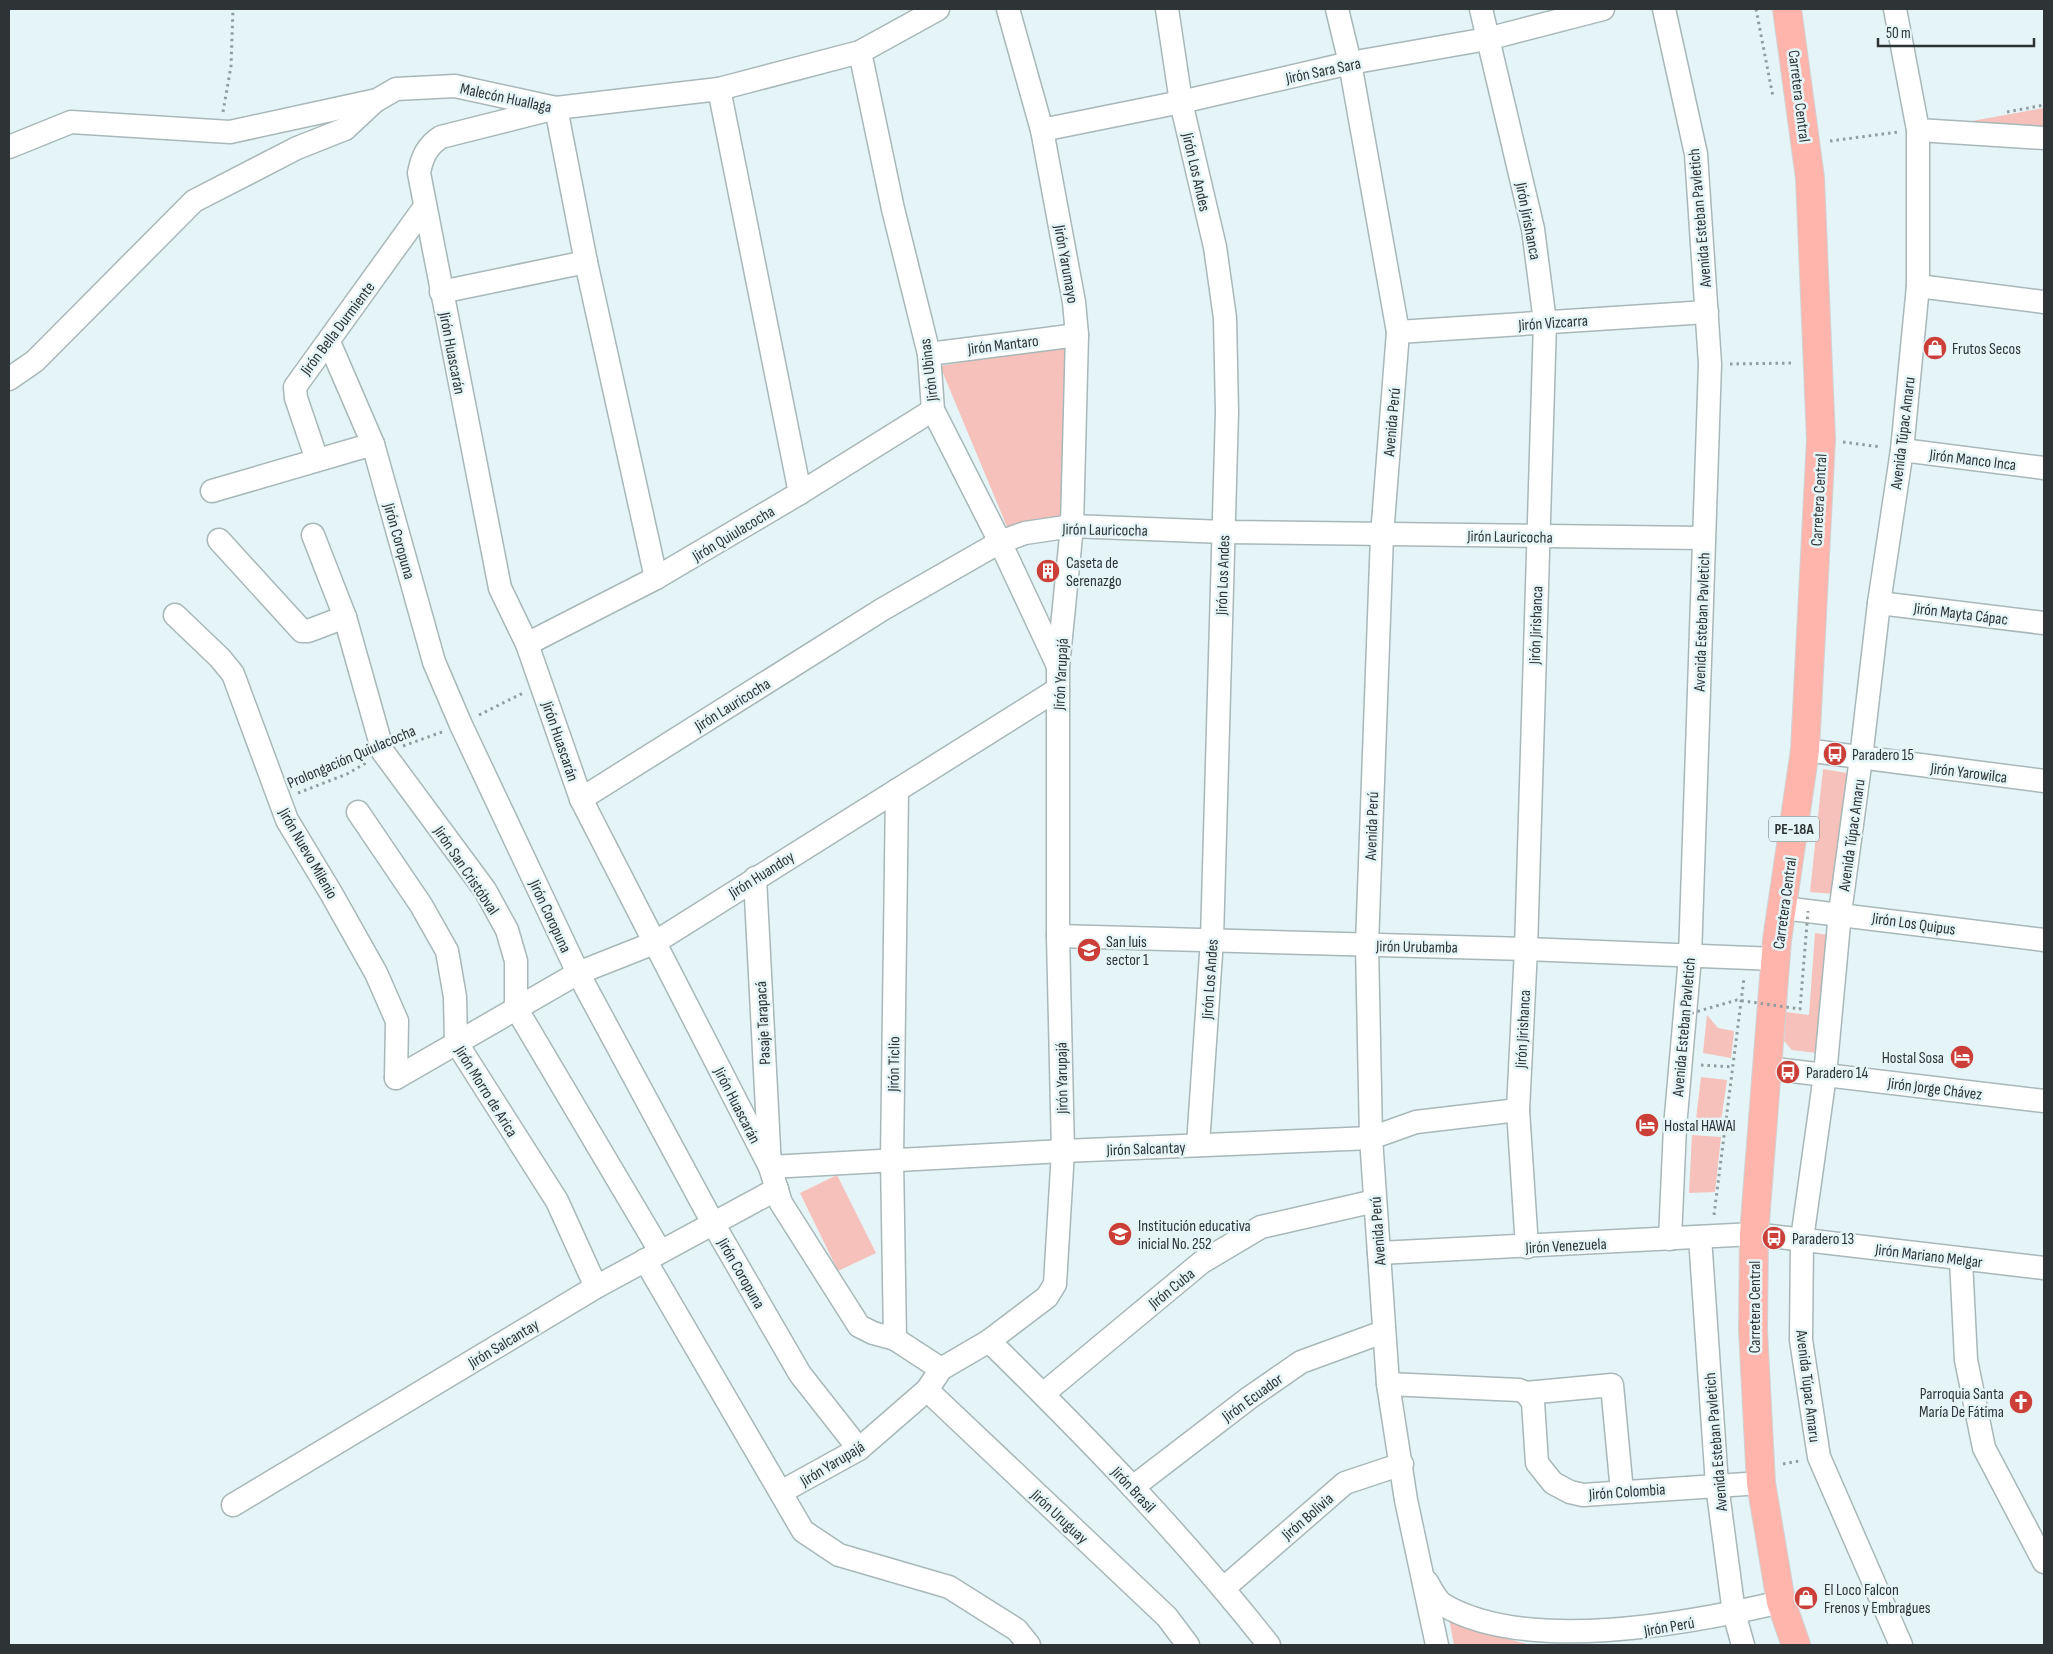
<svg xmlns="http://www.w3.org/2000/svg" width="2053" height="1654" viewBox="0 0 2053 1654" font-family="'Sofia Sans Condensed',sans-serif">
  <defs>
    <filter id="shadow"><feDropShadow dx="5.5" dy="3" stdDeviation="0" flood-color="#0004"/></filter>
  </defs>
  <rect width="100%" height="100%" fill="#e5f5f7"/>
  <g fill="#f5c1ba">
    <path d="M 2044,108 L 2044,133 L 1939,127 Z"/>
    <path d="M 1066,345 L 1063,515 L 1008,529 L 940,366 Z"/>
    <path d="M 1823,769 L 1847,773 L 1835,894 L 1810,892 Z"/>
    <path d="M 1815,933 L 1828,935 L 1817,1053 L 1792,1050 L 1784,1041 L 1786,1012 L 1809,1015 Z"/>
    <path d="M 1707,1015 L 1718,1028 L 1734,1031 L 1731,1058 L 1703,1053 Z"/>
    <path d="M 1701,1077 L 1727,1080 L 1721,1121 L 1696,1119 Z"/>
    <path d="M 1692,1135 L 1721,1137 L 1715,1192 L 1689,1193 Z"/>
    <path d="M 837,1175 L 876,1253 L 838,1271 L 800,1193 Z"/>
    <path d="M 1448,1613 L 1483,1632 L 1531,1645 L 1454,1645 Z"/>
  </g>
  <path fill="#145f65" filter="url(#shadow)" d="M 1053,562 L 1057,575 L 1043,580 L 1039,567 Z"/>
  <g fill="none" stroke-linecap="round" stroke-linejoin="round">
    <g stroke="#a8b7b8" stroke-width="25">
      <g id="minor">
        <path d="M 1167,9 L 1181,102 L 1215,247 L 1225,318 L 1227,412 L 1212,939 L 1198,1145"/>
        <path d="M 1337,9 L 1350,63 L 1398,332 L 1382,535 L 1367,945 L 1371,1138 L 1388,1384 L 1406,1500 L 1437,1645"/>
        <path d="M 1481,9 L 1533,229 L 1545,322 L 1526,949 L 1518,1110 L 1527,1247"/>
        <path d="M 1664,9 L 1696,154 L 1710,364 L 1690,957 L 1675,1127 L 1670,1239"/>
        <path d="M 1895,9 L 1918,130 L 1918,286 L 1902,450 L 1879,603 L 1861,758 L 1840,913 L 1825,1075 L 1802,1239 L 1801,1340 L 1819,1457 L 1901,1645"/>
        <path d="M 860,52 L 893,209 L 929,354 L 933,410 L 1000,542 L 1058,666"/>
        <path d="M 719,89 L 800,493"/>
        <path d="M 556,108 L 441,137 C 427,146 422,157 419,173 L 500,588 L 527,644 L 581,799 L 770,1167 L 781,1203 L 859,1326 L 873,1333 L 895,1339 L 941,1369"/>
        <path d="M 556,108 L 586,262 L 656,578"/>
        <path d="M 1042,130 L 1181,102 L 1350,63 L 1487,39 L 1603,9"/>
        <path d="M 1918,130 L 2044,138"/>
        <path d="M 9,147 L 71,122 L 230,132 L 377,100 L 396,89 L 455,86 L 556,108 L 719,89 L 860,52 L 938,9"/>
        <path d="M 1918,286 L 2044,302"/>
        <path d="M 441,292 L 586,262"/>
        <path d="M 1398,332 L 1707,312"/>
        <path d="M 329,342 L 373,444 L 434,662 L 461,725 L 578,973 L 714,1225 L 800,1374 L 859,1449"/>
        <path d="M 929,354 L 1077,335"/>
        <path d="M 9,379 L 35,361 L 194,201 L 297,148 L 345,129 L 375,101"/>
        <path d="M 1902,450 L 2044,468"/>
        <path d="M 317,460 L 296,398 L 295,387 L 424,208"/>
        <path d="M 212,491 L 373,444"/>
        <path d="M 313,535 L 345,617 L 383,752 L 485,890 L 507,930 L 516,961 L 516,1008 L 660,1251"/>
        <path d="M 219,540 L 302,631 L 308,631 L 345,617"/>
        <path d="M 1879,603 L 2044,623"/>
        <path d="M 175,615 L 220,658 L 233,674 L 287,820 L 331,893 L 376,973 L 397,1021 L 396,1078"/>
        <path d="M 527,644 L 656,578 L 800,493 L 933,410"/>
        <path d="M 1805,750 L 2044,781"/>
        <path d="M 581,799 L 883,609 L 1000,542 L 1025,533 L 1072,526 L 1224,532 L 1703,538"/>
        <path d="M 358,812 L 421,905 L 447,951 L 455,997 L 456,1042 L 557,1201 L 596,1287"/>
        <path d="M 755,878 L 770,1167 L 1063,1151 L 1371,1138 L 1416,1122 L 1518,1110"/>
        <path d="M 1783,908 L 2044,940"/>
        <path d="M 1058,936 L 1526,949 L 1776,959"/>
        <path d="M 1766,1068 L 2044,1101"/>
        <path d="M 396,1078 L 578,973 L 654,943 L 1058,689"/>
        <path d="M 1700,1237 L 1717,1485 L 1734,1613 L 1743,1645"/>
        <path d="M 1379,1253 L 1754,1234 L 2044,1268"/>
        <path d="M 645,1260 L 803,1531 L 839,1555 L 949,1587 L 1017,1630 L 1029,1645"/>
        <path d="M 1961,1260 L 1966,1360 L 1984,1448 L 2044,1562"/>
        <path d="M 895,1339 L 892,1159 L 897,790"/>
        <path d="M 989,1341 C 1088,1438 1184,1537 1269,1645"/>
        <path d="M 1388,1384 L 1519,1390 L 1526,1393 L 1533,1402 L 1537,1463 L 1553,1483 L 1570,1492 L 1583,1495 L 1761,1483"/>
        <path d="M 927,1390 L 1167,1617 L 1188,1645"/>
        <path d="M 1526,1393 L 1612,1385 L 1622,1492"/>
        <path d="M 1043,1394 L 1202,1262 L 1261,1227 L 1375,1201"/>
        <path d="M 1133,1487 L 1249,1398 L 1301,1362 L 1383,1332"/>
        <path d="M 781,1492 L 859,1449 L 927,1390 L 941,1369 L 989,1341 L 1047,1297 L 1055,1284 L 1063,1151 L 1058,936 L 1058,667 L 1072,526 L 1077,335 L 1074,302 L 1042,130 L 1008,9"/>
        <path d="M 233,1505 L 596,1287 L 777,1189"/>
        <path d="M 1427,1582 C 1431,1589 1436,1599 1442,1604 C 1524,1654 1688,1624 1781,1602"/>
        <path d="M 1224,1588 L 1345,1483 L 1402,1464"/>
      </g>
    </g>
    <g stroke="#d1d2d3" stroke-width="30">
      <path id="trunk" d="M 1787,9 L 1810,178 L 1821,439 L 1805,750 L 1777,940 L 1754,1234 L 1753,1330 L 1761,1483 L 1781,1602 L 1796,1645"/>
    </g>
    <g stroke="#919c9e" stroke-width="3" stroke-dasharray="2.5 4" stroke-linecap="butt">
      <path d="M 1756,9 L 1773,97"/>
      <path d="M 223,112 L 231,66 L 233,9"/>
      <path d="M 2007,112 L 2044,105"/>
      <path d="M 1830,141 L 1898,132"/>
      <path d="M 1730,364 L 1794,363"/>
      <path d="M 1843,442 L 1881,447"/>
      <path d="M 479,715 L 523,693"/>
      <path d="M 403,746 L 442,732"/>
      <path d="M 298,793 L 347,774 L 366,763"/>
      <path d="M 1701,1065 L 1733,1067"/>
      <path d="M 1695,1128 L 1725,1129"/>
      <path d="M 1714,1215 L 1744,978"/>
      <path d="M 1783,1464 L 1799,1461"/>
    </g>
    <use href="#minor" stroke="#fff" stroke-width="22"/>
    <use href="#trunk" stroke="#ffb4ac" stroke-width="28"/>
    <path stroke="#919c9e" stroke-width="3" stroke-dasharray="2.5 4" stroke-linecap="butt" d="M 1685,1015 L 1737,1000 L 1800,1009 L 1808,911"/>
  </g>
  <defs>
    <g id="shop-disc" transform="scale(1.25)"><circle r="9.5" fill="#cc3e38" stroke="#e5f5f7"/><path d="M-5-2.5h2.3a2.7 3.5 0 0 1 5.4 0H5L5.5 6h-11ZM-1.5-2.5h3a1.5 2.3 0 0 0-3 0Z" fill="#fff"/></g>
    <g id="building-disc" transform="scale(1.25)"><circle r="9.5" fill="#cc3e38" stroke="#e5f5f7"/><path d="M-4-6H4V6H1V3H-1V6H-4ZM-2.5-4.3h1.7v1.8h-1.7ZM.8-4.3h1.7v1.8H.8ZM-2.5-1h1.7V.8h-1.7ZM.8-1h1.7V.8H.8Z" fill="#fff"/></g>
    <g id="bus-disc" transform="scale(1.25)"><circle r="9.5" fill="#cc3e38" stroke="#e5f5f7"/><path d="M-5-6H5V4H4V6H2V4H-2V6H-4V4H-5ZM-3.5-4V0h7V-4ZM-3.5 1.2v1.5H-2V1.2ZM2 1.2v1.5H3.5V1.2Z" fill="#fff"/></g>
    <g id="school-disc" transform="scale(1.25)"><circle r="9.5" fill="#cc3e38" stroke="#e5f5f7"/><path d="M0-5L7-2L0 1L-7-2ZM-4 1L0 2.5L4 1V4Q0 6-4 4Z" fill="#fff"/></g>
    <g id="hotel-disc" transform="scale(1.25)"><circle r="9.5" fill="#cc3e38" stroke="#e5f5f7"/><path d="M-6-4.5h1.5V1H6V5H4.5V3h-9V5H-6ZM-4 0a1.8 1.8 0 1 1 3.6 0ZM.5 0V-2.5h3Q6-2.5 6 0Z" fill="#fff"/></g>
    <g id="church-disc" transform="scale(1.25)"><circle r="9.5" fill="#cc3e38" stroke="#e5f5f7"/><path d="M-1.2-6h2.4v3.5h3.3v2.4h-3.3V6h-2.4V-.1h-3.3v-2.4h3.3Z" fill="#fff"/></g>
  </defs>
  <g fill-rule="evenodd">
    <use href="#shop-disc" x="1935" y="348"/>
    <use href="#building-disc" x="1048" y="571"/>
    <use href="#bus-disc" x="1835" y="754"/>
    <use href="#school-disc" x="1089" y="950"/>
    <use href="#hotel-disc" x="1962" y="1057"/>
    <use href="#bus-disc" x="1788" y="1072"/>
    <use href="#hotel-disc" x="1647" y="1125"/>
    <use href="#school-disc" x="1120" y="1234"/>
    <use href="#bus-disc" x="1774" y="1238"/>
    <use href="#church-disc" x="2021" y="1402"/>
    <use href="#shop-disc" x="1806" y="1598"/>
  </g>
  <g text-anchor="middle" stroke-width="5" stroke-linejoin="round" paint-order="stroke">
    <rect fill="#e5f5f7" stroke="#656e6f" stroke-width="1" x="1769" y="816.5" width="50" height="25" rx="4"/>
    <g font-size="15" font-weight="bold" fill="#2e3435">
      <text x="1794" y="834">PE-18A</text>
    </g>
    <g font-size="16" fill="#2e3435" stroke="#e5f5f7">
      <text transform="translate(1323 70) rotate(-12)" y="6">Jirón Sara Sara</text>
      <text transform="translate(1800 96) rotate(83)" y="6">Carretera Central</text>
      <text transform="translate(506 97) rotate(12)" y="6">Malecón Huallaga</text>
      <text transform="translate(1197 172) rotate(77)" y="6">Jirón Los Andes</text>
      <text transform="translate(1699 218) rotate(-95)" y="6">Avenida Esteban Pavletich</text>
      <text transform="translate(1529 221) rotate(79)" y="6">Jirón Jirishanca</text>
      <text transform="translate(1067 264) rotate(80)" y="6">Jirón Yarumayo</text>
      <text transform="translate(1553 322) rotate(-4)" y="6">Jirón Vizcarra</text>
      <text transform="translate(337 328) rotate(-53)" y="6">Jirón Bella Durmiente</text>
      <text transform="translate(1003 344) rotate(-7)" y="6">Jirón Mantaro</text>
      <text transform="translate(453 353) rotate(79)" y="6">Jirón Huascarán</text>
      <text transform="translate(928 370) rotate(-97)" y="6">Jirón Ubinas</text>
      <text transform="translate(1391 422) rotate(-85)" y="6">Avenida Perú</text>
      <text transform="translate(1902 433) rotate(-83)" y="6">Avenida Túpac Amaru</text>
      <text transform="translate(1973 459) rotate(7)" y="6">Jirón Manco Inca</text>
      <text transform="translate(1818 500) rotate(-87)" y="6">Carretera Central</text>
      <text transform="translate(1105 529) rotate(1)" y="6">Jirón Lauricocha</text>
      <text transform="translate(733 533) rotate(-31)" y="6">Jirón Quiulacocha</text>
      <text transform="translate(1510 536) rotate(1)" y="6">Jirón Lauricocha</text>
      <text transform="translate(400 541) rotate(74)" y="6">Jirón Coropuna</text>
      <text transform="translate(1222 575) rotate(-88)" y="6">Jirón Los Andes</text>
      <text transform="translate(1961 613) rotate(7)" y="6">Jirón Mayta Cápac</text>
      <text transform="translate(1701 622) rotate(-88)" y="6">Avenida Esteban Pavletich</text>
      <text transform="translate(1535 625) rotate(-88)" y="6">Jirón Jirishanca</text>
      <text transform="translate(1060 674) rotate(-87)" y="6">Jirón Yarupajá</text>
      <text transform="translate(732 704) rotate(-32)" y="6">Jirón Lauricocha</text>
      <text transform="translate(561 741) rotate(71)" y="6">Jirón Huascarán</text>
      <text transform="translate(351 756) rotate(-23)" y="6">Prolongación Quiulacocha</text>
      <text transform="translate(1969 772) rotate(7)" y="6">Jirón Yarowilca</text>
      <text transform="translate(1371 826) rotate(-88)" y="6">Avenida Perú</text>
      <text transform="translate(1851 835) rotate(-82)" y="6">Avenida Túpac Amaru</text>
      <text transform="translate(309 853) rotate(60)" y="6">Jirón Nuevo Milenio</text>
      <text transform="translate(467 870) rotate(56)" y="6">Jirón San Cristóbval</text>
      <text transform="translate(761 874) rotate(-32)" y="6">Jirón Huandoy</text>
      <text transform="translate(1784 903) rotate(-82)" y="6">Carretera Central</text>
      <text transform="translate(551 916) rotate(65)" y="6">Jirón Coropuna</text>
      <text transform="translate(1914 923) rotate(8)" y="6">Jirón Los Quipus</text>
      <text transform="translate(1417 946) rotate(1)" y="6">Jirón Urubamba</text>
      <text transform="translate(1209 979) rotate(-86)" y="6">Jirón Los Andes</text>
      <text transform="translate(762 1023) rotate(-93)" y="6">Pasaje Tarapacá</text>
      <text transform="translate(1683 1027) rotate(-85)" y="6">Avenida Esteban Pavletich</text>
      <text transform="translate(1522 1029) rotate(-87)" y="6">Jirón Jirishanca</text>
      <text transform="translate(893 1064) rotate(-89)" y="6">Jirón Ticlio</text>
      <text transform="translate(1061 1078) rotate(-91)" y="6">Jirón Yarupajá</text>
      <text transform="translate(1935 1088) rotate(7)" y="6">Jirón Jorge Chávez</text>
      <text transform="translate(487 1091) rotate(58)" y="6">Jirón Morro de Arica</text>
      <text transform="translate(738 1105) rotate(63)" y="6">Jirón Huascarán</text>
      <text transform="translate(1146 1148) rotate(-2)" y="6">Jirón Salcantay</text>
      <text transform="translate(1377 1231) rotate(-94)" y="6">Avenida Perú</text>
      <text transform="translate(1566 1245) rotate(-3)" y="6">Jirón Venezuela</text>
      <text transform="translate(1929 1255) rotate(7)" y="6">Jirón Mariano Melgar</text>
      <text transform="translate(742 1273) rotate(60)" y="6">Jirón Coropuna</text>
      <text transform="translate(1171 1288) rotate(-39)" y="6">Jirón Cuba</text>
      <text transform="translate(1754 1307) rotate(-90)" y="6">Carretera Central</text>
      <text transform="translate(503 1343) rotate(-31)" y="6">Jirón Salcantay</text>
      <text transform="translate(1809 1386) rotate(83)" y="6">Avenida Túpac Amaru</text>
      <text transform="translate(1252 1397) rotate(-36)" y="6">Jirón Ecuador</text>
      <text transform="translate(1715 1442) rotate(-95)" y="6">Avenida Esteban Pavletich</text>
      <text transform="translate(832 1463) rotate(-31)" y="6">Jirón Yarupajá</text>
      <text transform="translate(1134 1489) rotate(47)" y="6">Jirón Brasil</text>
      <text transform="translate(1627 1491) rotate(-4)" y="6">Jirón Colombia</text>
      <text transform="translate(1060 1516) rotate(43)" y="6">Jirón Uruguay</text>
      <text transform="translate(1307 1516) rotate(-41)" y="6">Jirón Bolivia</text>
      <text transform="translate(1669 1626) rotate(-10)" y="6">Jirón Perú</text>
    </g>
    <g font-size="16" fill="#2e3435" stroke="#e5f5f7" text-anchor="start">
      <text x="1952" y="354">Frutos Secos</text>
      <text x="1066" y="568">Caseta de<tspan x="1066" dy="18">Serenazgo</tspan></text>
      <text x="1852" y="760">Paradero 15</text>
      <text x="1106" y="947">San luis<tspan x="1106" dy="18">sector 1</tspan></text>
      <text x="1944" y="1063" text-anchor="end">Hostal Sosa</text>
      <text x="1806" y="1078">Paradero 14</text>
      <text x="1664" y="1131">Hostal HAWAI</text>
      <text x="1138" y="1231">Institución educativa<tspan x="1138" dy="18">inicial No. 252</tspan></text>
      <text x="1792" y="1244">Paradero 13</text>
      <text x="2004" y="1399" text-anchor="end">Parroquia Santa<tspan x="2004" dy="18">María De Fátima</tspan></text>
      <text x="1824" y="1595">El Loco Falcon<tspan x="1824" dy="18">Frenos y Embragues</tspan></text>
    </g>
  </g>
  <rect width="2053" height="1654" fill="none" stroke="#2e3435" stroke-width="20"/>
  <path d="M1878 38v8h156v-8" fill="none" stroke="#2e3435" stroke-width="2.5"/>
  <text x="1886" y="38" font-size="15" fill="#2e3435" stroke="#e5f5f7" stroke-width="4" paint-order="stroke">50 m</text>
</svg>
